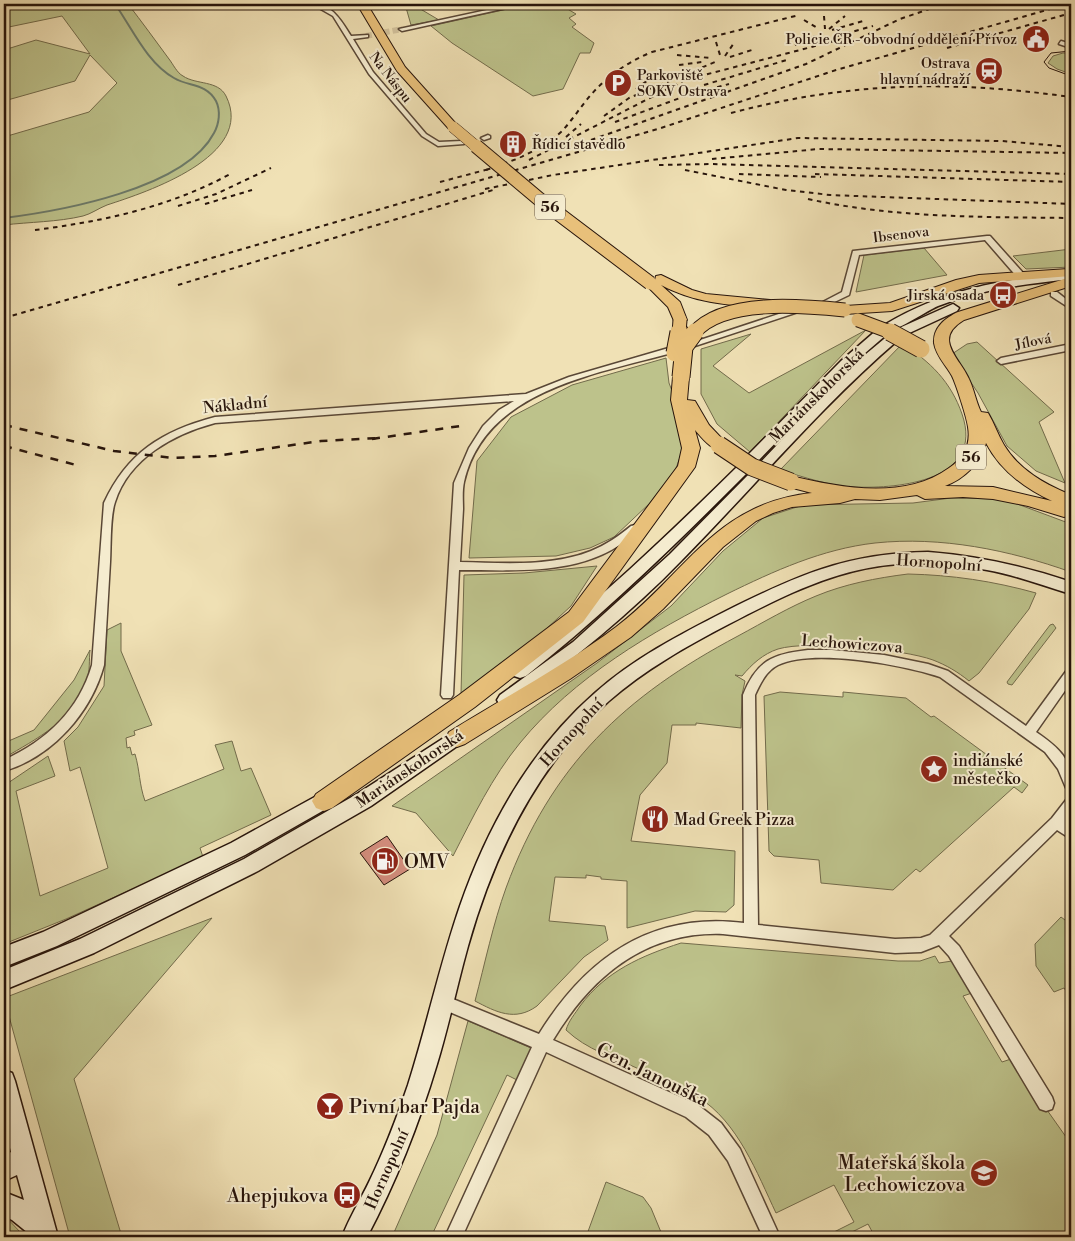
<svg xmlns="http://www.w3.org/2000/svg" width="1075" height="1241" viewBox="0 0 1075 1241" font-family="'Libre Bodoni',serif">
  <rect width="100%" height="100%" fill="#f0e1b5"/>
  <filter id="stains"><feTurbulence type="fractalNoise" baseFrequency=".004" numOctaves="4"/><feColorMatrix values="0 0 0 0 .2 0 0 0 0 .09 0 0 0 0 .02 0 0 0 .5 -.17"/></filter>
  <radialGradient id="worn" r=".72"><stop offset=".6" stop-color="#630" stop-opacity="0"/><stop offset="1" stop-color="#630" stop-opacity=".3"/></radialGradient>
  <g fill="#bdc28b" stroke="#726b4b">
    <path d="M 19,4 L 128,4 C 142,22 155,40 169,59 C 173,64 177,73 183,76 C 196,85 218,80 226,96 C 256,156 147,192 107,205 C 99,208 91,214 83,216 C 58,222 29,222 4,225 L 4,137 L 89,112 L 117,83 L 90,55 L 75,81 L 4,101 L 4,50 L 36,40 L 90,54 L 62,16 L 4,28 L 4,7 Z"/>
    <path d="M 405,4 L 412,4 L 439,20 L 411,25 Z"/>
    <path d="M 530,4 L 559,4 L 576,14 L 569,18 L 576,24 L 572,27 L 594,43 L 590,53 L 580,53 L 563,89 L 533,96 L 452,43 L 431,26 Z"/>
    <path d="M 1063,53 L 1071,53 L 1071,74 L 1057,69 L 1048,63 L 1053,56 Z"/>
    <path d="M 924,248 L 947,275 L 856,292 L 864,255 Z"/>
    <path d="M 1071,249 L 1071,267 L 1026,269 L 1013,256 Z"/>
    <path d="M 866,330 L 750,452 L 717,424 L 701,394 L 701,349 L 751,334 L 713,366 L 749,393 Z"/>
    <path d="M 977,342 L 1054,412 L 1039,422 L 1065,483 L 1036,471 L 1007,446 L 978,393 L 952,354 L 967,344 Z"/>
    <path d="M 902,344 C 930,361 951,382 962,414 C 985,480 901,489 854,487 C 829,486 804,477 780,470 Z"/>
    <path d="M 666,358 L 669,383 L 679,409 L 684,446 L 675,471 L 650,503 L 614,537 L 590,548 L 556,556 L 469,558 L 477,461 L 511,417 L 572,385 Z"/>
    <path d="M 951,498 L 1004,499 L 1071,524 L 1071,572 C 1009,550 941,536 875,543 C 822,549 774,571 727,594 C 651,632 574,677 520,743 C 492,777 473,817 453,856 L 416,813 L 392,806 L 597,663 L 671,606 L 723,551 L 763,518 L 803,505 L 913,503 Z"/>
    <path d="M 597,566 L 571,606 L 519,654 L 461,694 L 464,575 L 524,573 Z"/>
    <path d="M 908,574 C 952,575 993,581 1036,593 L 1029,609 L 979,673 L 969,681 C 958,672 946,665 933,660 C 903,649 808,640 778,649 C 763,654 752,664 742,676 L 735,675 L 745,681 L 742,695 L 741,728 L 696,723 L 696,725 L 672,725 L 667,763 L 640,795 L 631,841 L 735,851 L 734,905 L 726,912 L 695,911 L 627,928 L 627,881 L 601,879 L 601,877 L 586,875 L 586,878 L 555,877 L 549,921 L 605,926 L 608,940 L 584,957 L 537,1006 C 515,1022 496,1012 475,1001 C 485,963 493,924 506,888 C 551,765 625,696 738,636 C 764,622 789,607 816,596 C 845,584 876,578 908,574 Z"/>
    <path d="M 121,623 L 121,651 L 152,725 L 134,731 L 135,735 L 126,738 L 127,748 L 130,747 L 132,755 L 135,754 C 140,771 139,784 145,801 L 224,769 L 215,745 L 232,741 L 241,771 L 251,768 L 271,815 L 200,848 L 203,857 L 66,919 L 4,944 L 5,785 L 48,756 L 55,776 L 16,791 L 40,896 L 108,868 L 80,767 L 70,771 L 64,741 L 78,727 L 104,686 L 107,630 Z"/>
    <path d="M 1050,625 L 1053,624 L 1056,628 L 1012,685 L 1008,684 L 1007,682 Z"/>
    <path d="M 90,650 C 89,660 90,672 87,681 C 75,720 36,739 4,758 L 4,743 L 34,730 L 74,680 Z"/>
    <path d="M 780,692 L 843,697 L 843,692 L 906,698 L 931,717 L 934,716 L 1028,785 L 1022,793 L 1014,787 L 920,872 L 916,869 L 893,890 L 821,883 L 819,860 L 774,856 L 769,851 L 764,696 Z"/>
    <path d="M 1071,914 L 1071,998 L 1064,988 L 1054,992 L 1036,966 L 1035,944 L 1061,917 L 1065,920 Z"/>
    <path d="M 212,918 L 74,1079 L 122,1237 L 70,1237 L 4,998 Z"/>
    <path d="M 681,943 L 898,961 L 920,961 L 935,956 L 939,963 L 952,961 L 972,993 L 963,996 L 1002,1062 L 1011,1059 L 1071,1144 L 1071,1237 L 875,1237 L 868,1224 L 842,1237 L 824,1237 L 854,1222 L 834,1185 L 776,1213 C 757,1173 738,1122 698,1097 C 679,1086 659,1078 639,1069 C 613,1057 587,1050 566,1030 C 569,1020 575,1014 580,1006 C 606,971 641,956 681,943 Z"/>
    <path d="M 468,1021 L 538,1051 L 523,1083 L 507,1075 L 431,1237 L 392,1237 L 437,1135 Z"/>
    <path d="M 606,1182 L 643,1197 L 651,1208 L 663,1237 L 586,1237 Z"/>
    <path d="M 4,1215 L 21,1233 L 23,1237 L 4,1237 Z"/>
  </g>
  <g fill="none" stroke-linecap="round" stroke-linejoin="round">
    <path stroke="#6d7a69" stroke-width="2" d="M 4,218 C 60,211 185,189 214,133 C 219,124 221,111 216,101 C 206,83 189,87 174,78 C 147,63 132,28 115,4"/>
  </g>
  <path fill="#d38d7d" stroke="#27140b" d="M 387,836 L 410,869 L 384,885 L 360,853 Z"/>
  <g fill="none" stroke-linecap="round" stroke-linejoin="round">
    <path stroke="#d2c29c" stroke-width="6" stroke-dasharray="6 3" stroke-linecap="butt" d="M 366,36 L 402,29"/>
    <g stroke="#594736" stroke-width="3">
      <g id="street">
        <path d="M 312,4 C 332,3 342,22 351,36 L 368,35 L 368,37 L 353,39 L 373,72 L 426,134 L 439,142 L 462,141 L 465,143 L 464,144 L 438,146 L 422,136 L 369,74 L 333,16 Z"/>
        <path d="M 515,4 L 525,4 L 402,31 L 399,29 Z"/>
        <path d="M 579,4 L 588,4 L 576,8 L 573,6 Z"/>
        <path d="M 1061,41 L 1071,44 L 1071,48 L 1059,44 Z"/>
        <path d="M 488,135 L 490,136 L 490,138 L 484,140 L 481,138 Z"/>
        <path d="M 987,236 L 990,236 L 1024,274 L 1024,278 L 1018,278 L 985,240 L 859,255 L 849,295 L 824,307 L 817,305 L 842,292 L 853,251 Z"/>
        <path d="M 1051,292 L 1057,292 L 1071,303 L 1071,309 L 1051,296 Z"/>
        <path d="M 794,309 L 800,309 L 801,311 L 695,346 L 692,347 L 688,344 Z"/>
        <path d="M 1071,344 L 1071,350 L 1001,364 L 997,361 L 1001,358 Z"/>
        <path d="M 672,347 L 675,348 L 675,352 C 598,374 485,389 464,482 C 462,491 463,501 463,509 C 462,527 461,545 460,562 C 503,563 551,567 591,551 C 606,545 619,536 631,526 L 635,525 L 640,529 C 636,534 631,538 625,541 C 579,576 514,570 459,570 L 453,695 L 451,698 L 443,698 L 441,695 L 454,483 L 469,448 L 483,426 L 499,410 L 514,401 L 215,423 C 174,434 129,458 115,502 C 110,516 111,546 110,562 C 108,597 106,631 104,665 C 91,713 52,757 4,771 L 4,760 C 46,741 79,710 92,665 L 104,503 C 127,453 162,431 215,417 L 526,394 L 569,377 Z"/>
        <path d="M 808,650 L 832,650 L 884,655 L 928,664 L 948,671 L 1026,726 L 1067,670 L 1071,669 L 1071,682 L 1036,732 C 1059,748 1073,759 1071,789 L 1066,788 L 1058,769 L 1045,752 L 940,677 C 903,665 813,648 778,665 C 766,671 760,684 755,695 L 758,925 L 895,939 L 921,938 L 930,935 L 1052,818 L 1066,800 L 1071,799 L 1071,814 L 1066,821 L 1071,825 L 1071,839 L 1057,830 L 949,936 L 959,946 L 1052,1097 L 1054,1103 L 1052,1109 L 1046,1111 L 1040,1109 L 949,956 L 939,945 L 921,952 L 895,953 L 723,934 C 645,931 591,977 553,1040 L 698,1105 L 721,1123 L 740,1149 L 780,1237 L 763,1237 L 728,1161 L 709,1135 L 686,1117 L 546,1052 L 462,1237 L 445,1237 L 532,1047 L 438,1007 L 436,1002 L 438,997 L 443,995 L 539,1034 C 586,958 651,911 744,923 L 743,695 C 757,660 773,654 808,650 Z"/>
      </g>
    </g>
    <g stroke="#27140b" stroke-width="3">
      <g id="secondary">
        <path d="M 1071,273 L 1071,279 C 1026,284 981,289 938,306 C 926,311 897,332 887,330 L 886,335 L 849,367 L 756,463 L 750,464 L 752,467 L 750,470 C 678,542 606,613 526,676 L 520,678 L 514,676 L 512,671 L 514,666 C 595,605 668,535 740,464 L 746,463 L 744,460 L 746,457 L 841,361 L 878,329 L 885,329 L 886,324 C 943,290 1005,278 1071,273 Z"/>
        <path d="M 953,304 L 959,308 L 957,311 L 905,335 L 899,335 L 898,340 C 819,408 755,486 682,560 C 630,614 572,660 512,705 L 506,707 L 500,705 L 497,700 L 500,695 L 573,642 L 670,554 L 753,470 L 758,468 L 759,464 L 854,364 L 890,334 L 896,334 L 897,329 Z"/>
        <path d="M 928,552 C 978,556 1024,566 1071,582 L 1071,594 C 1043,586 1016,575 987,570 C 880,550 821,576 729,624 C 687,646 644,670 609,701 C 536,766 494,854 468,946 C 457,985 449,1025 437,1064 C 419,1124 396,1182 367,1237 L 342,1237 C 349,1218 361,1199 370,1180 C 385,1149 397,1117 408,1085 C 427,1025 440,964 460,906 C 488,825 531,749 595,693 C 633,659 679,635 724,612 C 796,576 846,553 928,552 Z"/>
        <path d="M 467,723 L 473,725 L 476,730 L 473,735 L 371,806 L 258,871 L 94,953 L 4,990 L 4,970 L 80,939 L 244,859 L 357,794 Z"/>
        <path d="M 333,787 L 340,789 L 342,795 L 340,801 L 245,855 L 57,946 L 4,967 L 4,947 L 43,932 L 231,843 Z"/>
        <path d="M 4,1070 L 12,1073 L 15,1081 L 58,1237 L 33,1237 L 12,1220 L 4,1216 L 4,1192 L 24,1200 L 17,1175 L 4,1181 L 4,1156 L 11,1152 L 4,1123 Z"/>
      </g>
    </g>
    <g stroke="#27140b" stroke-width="2">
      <g id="highway">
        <path d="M 357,4 L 367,4 L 405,67 L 457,125 L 457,129 L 449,129 L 397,71 Z"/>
        <path d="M 1068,269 L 1071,270 L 1071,276 L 979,283 L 892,311 L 845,314 L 838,310 L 845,306 L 890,303 L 956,280 L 979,275 Z"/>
        <path d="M 661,275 L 692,290 L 706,294 L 770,300 L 777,304 L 770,308 C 730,305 697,304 661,285 L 680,302 L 687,320 L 680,324 L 675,323 L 668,307 L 645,284 L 647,281 L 655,280 L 656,276 Z"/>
        <path d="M 1071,277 L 1071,286 L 964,320 C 932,339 960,358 969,379 C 974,389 976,402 981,412 L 988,413 C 994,423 998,435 1004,445 C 1019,470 1045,484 1071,495 L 1070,515 L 1064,517 L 1028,506 L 993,499 L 963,497 L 925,499 L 917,495 L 880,500 L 855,499 L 840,503 L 792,507 L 773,513 L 756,521 L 723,547 L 663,609 L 631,637 L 570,679 L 465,744 L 457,747 L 449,744 L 446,738 L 449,732 C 505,697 564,666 616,627 C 686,574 715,503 812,493 L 785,486 L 782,482 L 785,478 L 791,476 C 841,488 905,500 949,468 C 964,458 971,445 968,427 C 967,418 956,384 952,376 C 946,365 936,356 934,343 C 933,328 945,318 958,312 ZM 986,443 C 1000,470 1024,488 1052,501 L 993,487 L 945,486 C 964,479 981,463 986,443 Z"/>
        <path d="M 681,372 L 689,377 L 687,400 L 695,401 L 709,425 L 728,445 L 725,449 C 712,452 703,439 695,430 L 700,448 L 695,467 L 583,622 L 475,707 L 332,808 L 324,811 L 316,808 L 312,801 L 316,794 L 459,695 L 569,612 L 678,466 L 682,448 L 671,400 L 673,377 Z"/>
      </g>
    </g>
    <use href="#street" fill="#f5eccf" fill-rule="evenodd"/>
    <use href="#secondary" fill="#f5eccf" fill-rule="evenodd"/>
    <use href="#highway" fill="#e8c07a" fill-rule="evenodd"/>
    <path stroke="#27140b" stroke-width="1" d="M 1071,51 L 1051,53 L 1044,62 L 1049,68 L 1071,76"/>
    <g stroke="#27140b" stroke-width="2" stroke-dasharray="4.5 4.5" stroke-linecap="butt">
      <path d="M 938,8 L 957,4"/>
      <path d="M 824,16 L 825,29"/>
      <path d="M 804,20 L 819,29"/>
      <path d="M 829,29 L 845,16"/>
      <path d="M 832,30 L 863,21"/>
      <path d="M 837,36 L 873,26"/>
      <path d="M 716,42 L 720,55"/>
      <path d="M 795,45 L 820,34"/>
      <path d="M 947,48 L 1071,13"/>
      <path d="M 677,55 L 711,58"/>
      <path d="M 725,56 L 734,43"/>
      <path d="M 730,57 L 755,49"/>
      <path d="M 679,65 L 702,62"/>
      <path d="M 694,71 L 715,62"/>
      <path d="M 704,85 L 790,59"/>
      <path d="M 636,89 L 663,69"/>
      <path d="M 731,113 C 849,82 950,80 1071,97"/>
      <path d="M 604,116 L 629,98 L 674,79"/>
      <path d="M 615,122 L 688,95 L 729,84"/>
      <path d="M 566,137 L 581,124"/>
      <path d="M 591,140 L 806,64 L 900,19 L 944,4"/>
      <path d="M 712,159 L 819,149 L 1071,153"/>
      <path d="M 529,160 L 685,80 L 846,38"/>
      <path d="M 659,165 L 713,164 L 1071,174"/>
      <path d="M 486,170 C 513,161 540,151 561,132 C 570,123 577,112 585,102 C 603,79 625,63 652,52 L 799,15"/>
      <path d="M 685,170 L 786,190 L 830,195 L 1071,204"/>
      <path d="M 739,174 L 821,177"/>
      <path d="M 815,174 L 1071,182"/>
      <path d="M 440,182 L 493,168"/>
      <path d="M 485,189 L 553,175 L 798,138 L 1002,141 L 1071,147"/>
      <path d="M 808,199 C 895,218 982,217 1071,218"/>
      <path d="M 205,204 L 252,190"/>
      <path d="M 178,206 L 216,194 L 271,168"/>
      <path d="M 35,230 C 105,221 170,207 232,173"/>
      <path d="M 178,285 L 493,190"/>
      <path d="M 4,318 L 661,128 L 836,70 L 1068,4"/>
    </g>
    <g stroke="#27140b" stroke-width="2.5" stroke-dasharray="8 8" stroke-linecap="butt">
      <path d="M 4,425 L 114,451 L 173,458 L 215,456 L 321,441 L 378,438"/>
      <path d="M 372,439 L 460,426"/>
      <path d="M 4,446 L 76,465"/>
    </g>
    <g stroke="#27140b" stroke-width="12" stroke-linecap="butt">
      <path id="highway-bridge-far2" d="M 453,127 L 478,148"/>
    </g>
    <g stroke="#27140b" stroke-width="15" stroke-linecap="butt">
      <g id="highway-bridge-far1">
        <path d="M 476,146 L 539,199 L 650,283"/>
        <path d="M 858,320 L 893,333"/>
        <path d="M 679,333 L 680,320"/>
        <path d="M 694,333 C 723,298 804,306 845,310"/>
      </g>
    </g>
    <g stroke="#27140b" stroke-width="19" stroke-linecap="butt">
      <g id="highway-bridge">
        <path d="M 890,332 L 921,349"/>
        <path d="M 675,353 L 679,332"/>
        <path d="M 681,377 L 684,347 L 695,332"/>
        <path d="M 719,445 L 752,467 L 791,482"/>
      </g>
    </g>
    <use href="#highway-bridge-far2" stroke="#e8c07a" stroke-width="11"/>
    <use href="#highway-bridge-far1" stroke="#e8c07a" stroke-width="13"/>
    <use href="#highway-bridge" stroke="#e8c07a" stroke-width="17"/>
  </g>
  <defs>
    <g id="civic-disc" transform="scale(1.4375)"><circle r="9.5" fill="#8f2418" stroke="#f5eccf"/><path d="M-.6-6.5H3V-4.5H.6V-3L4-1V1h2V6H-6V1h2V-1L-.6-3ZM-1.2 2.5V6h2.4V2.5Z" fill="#fff"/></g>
    <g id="station-disc" transform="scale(1.4375)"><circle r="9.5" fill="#8f2418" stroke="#f5eccf"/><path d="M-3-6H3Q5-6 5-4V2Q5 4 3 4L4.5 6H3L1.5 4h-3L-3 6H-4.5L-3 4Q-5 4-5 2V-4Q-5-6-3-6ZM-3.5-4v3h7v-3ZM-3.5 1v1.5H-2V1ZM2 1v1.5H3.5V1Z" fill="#fff"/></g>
    <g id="parking-disc" transform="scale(1.4375)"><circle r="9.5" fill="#8f2418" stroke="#f5eccf"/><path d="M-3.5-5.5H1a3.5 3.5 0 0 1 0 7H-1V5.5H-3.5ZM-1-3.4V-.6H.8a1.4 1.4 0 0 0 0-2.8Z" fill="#fff"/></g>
    <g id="building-disc" transform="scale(1.4375)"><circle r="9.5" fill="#8f2418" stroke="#f5eccf"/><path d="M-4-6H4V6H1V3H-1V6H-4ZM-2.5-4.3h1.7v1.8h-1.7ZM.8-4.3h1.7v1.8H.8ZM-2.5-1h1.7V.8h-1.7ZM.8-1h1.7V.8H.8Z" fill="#fff"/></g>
    <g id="bus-disc" transform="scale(1.4375)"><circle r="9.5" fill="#8f2418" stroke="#f5eccf"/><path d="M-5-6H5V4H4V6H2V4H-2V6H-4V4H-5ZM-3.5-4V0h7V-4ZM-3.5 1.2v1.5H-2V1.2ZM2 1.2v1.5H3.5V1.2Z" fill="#fff"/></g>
    <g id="sight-disc" transform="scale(1.4375)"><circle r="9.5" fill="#8f2418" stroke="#f5eccf"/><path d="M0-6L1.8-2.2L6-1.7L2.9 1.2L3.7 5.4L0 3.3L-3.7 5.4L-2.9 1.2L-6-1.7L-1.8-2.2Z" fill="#fff"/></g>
    <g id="restaurant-disc" transform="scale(1.4375)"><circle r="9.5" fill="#8f2418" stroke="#f5eccf"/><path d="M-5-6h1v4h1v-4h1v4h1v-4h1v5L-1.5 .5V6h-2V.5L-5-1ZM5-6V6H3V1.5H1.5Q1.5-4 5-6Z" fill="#fff"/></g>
    <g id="fuel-disc" transform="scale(1.4375)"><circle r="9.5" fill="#8f2418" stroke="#f5eccf"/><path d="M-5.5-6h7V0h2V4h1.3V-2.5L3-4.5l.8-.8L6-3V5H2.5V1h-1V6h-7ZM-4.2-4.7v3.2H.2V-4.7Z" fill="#fff"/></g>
    <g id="bar-disc" transform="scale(1.4375)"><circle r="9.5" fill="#8f2418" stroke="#f5eccf"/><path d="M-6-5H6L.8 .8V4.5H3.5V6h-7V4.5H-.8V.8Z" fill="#fff"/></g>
    <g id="school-disc" transform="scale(1.4375)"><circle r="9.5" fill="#8f2418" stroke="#f5eccf"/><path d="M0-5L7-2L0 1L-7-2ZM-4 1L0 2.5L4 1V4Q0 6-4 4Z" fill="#fff"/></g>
  </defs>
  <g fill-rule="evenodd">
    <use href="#civic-disc" x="1036" y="39"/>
    <use href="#station-disc" x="989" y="71"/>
    <use href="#parking-disc" x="618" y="83"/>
    <use href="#building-disc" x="513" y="144"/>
    <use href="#bus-disc" x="1003" y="295"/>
    <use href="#sight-disc" x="934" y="769"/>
    <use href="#restaurant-disc" x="655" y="819"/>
    <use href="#fuel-disc" x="385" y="861"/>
    <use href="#bar-disc" x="330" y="1106"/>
    <use href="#school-disc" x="984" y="1173"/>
    <use href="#bus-disc" x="347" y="1195"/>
  </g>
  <g text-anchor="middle" stroke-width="4" stroke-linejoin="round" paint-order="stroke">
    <g font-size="14" fill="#27140b" stroke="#f5eccf" text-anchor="end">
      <text x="1017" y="44">Policie ČR - obvodní oddělení Přívoz</text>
      <text x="970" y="68">Ostrava<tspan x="970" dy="16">hlavní nádraží</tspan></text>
      <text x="637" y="80" text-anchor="start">Parkoviště<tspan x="637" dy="16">SOKV Ostrava</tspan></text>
      <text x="532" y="149" text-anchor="start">Řídicí stavědlo</text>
      <text x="984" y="300">Jirská osada</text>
    </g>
    <g font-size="14" fill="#27140b" stroke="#f5eccf">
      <text transform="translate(391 77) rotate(52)" y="5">Na Náspu</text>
      <text transform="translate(901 234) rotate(-7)" y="5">Ibsenova</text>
      <text transform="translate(1033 341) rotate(-11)" y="5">Jílová</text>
    </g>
    <g fill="#f5eccf" stroke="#655546" stroke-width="1">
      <rect x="535" y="194.5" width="30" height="25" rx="4"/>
      <rect x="956" y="444.5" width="30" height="25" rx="4"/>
    </g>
    <g font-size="15" font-weight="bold" fill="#27140b">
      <text x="550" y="212">56</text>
      <text x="971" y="462">56</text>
    </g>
    <g font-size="16" fill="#27140b" stroke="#f5eccf">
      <text transform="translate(816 395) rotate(-45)" y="6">Mariánskohorská</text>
      <text transform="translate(235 404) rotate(-6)" y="6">Nákladní</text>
      <text transform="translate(939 562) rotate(4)" y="6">Hornopolní</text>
      <text transform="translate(852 643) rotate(4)" y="6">Lechowiczova</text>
      <text transform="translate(571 732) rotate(-48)" y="6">Hornopolní</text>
      <text transform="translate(409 768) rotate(-34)" y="6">Mariánskohorská</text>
      <text transform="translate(386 1169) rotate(-66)" y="6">Hornopolní</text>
    </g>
    <g font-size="16" fill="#27140b" stroke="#f5eccf" text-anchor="start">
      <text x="953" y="766">indiánské<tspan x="953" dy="18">městečko</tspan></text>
      <text x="674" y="825">Mad Greek Pizza</text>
    </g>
    <g font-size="19" fill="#27140b" stroke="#f5eccf" text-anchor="start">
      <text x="404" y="868">OMV</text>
      <text x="349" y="1113">Pivní bar Pajda</text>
      <text x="965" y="1169" text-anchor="end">Mateřská škola<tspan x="965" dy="22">Lechowiczova</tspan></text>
      <text x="328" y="1202" text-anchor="end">Ahepjukova</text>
    </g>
    <g font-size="19" fill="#27140b" stroke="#f5eccf">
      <text transform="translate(653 1074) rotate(26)" y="7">Gen. Janouška</text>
    </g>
  </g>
  <rect width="1075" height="1241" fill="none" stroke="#f0e1b5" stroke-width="20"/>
  <rect x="5" y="5" width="1065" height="1231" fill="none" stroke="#27140b" stroke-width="2.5"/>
  <rect x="10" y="10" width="1055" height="1221" fill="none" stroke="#27140b"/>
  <rect width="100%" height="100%" filter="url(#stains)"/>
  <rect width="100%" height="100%" fill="url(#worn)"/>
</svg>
